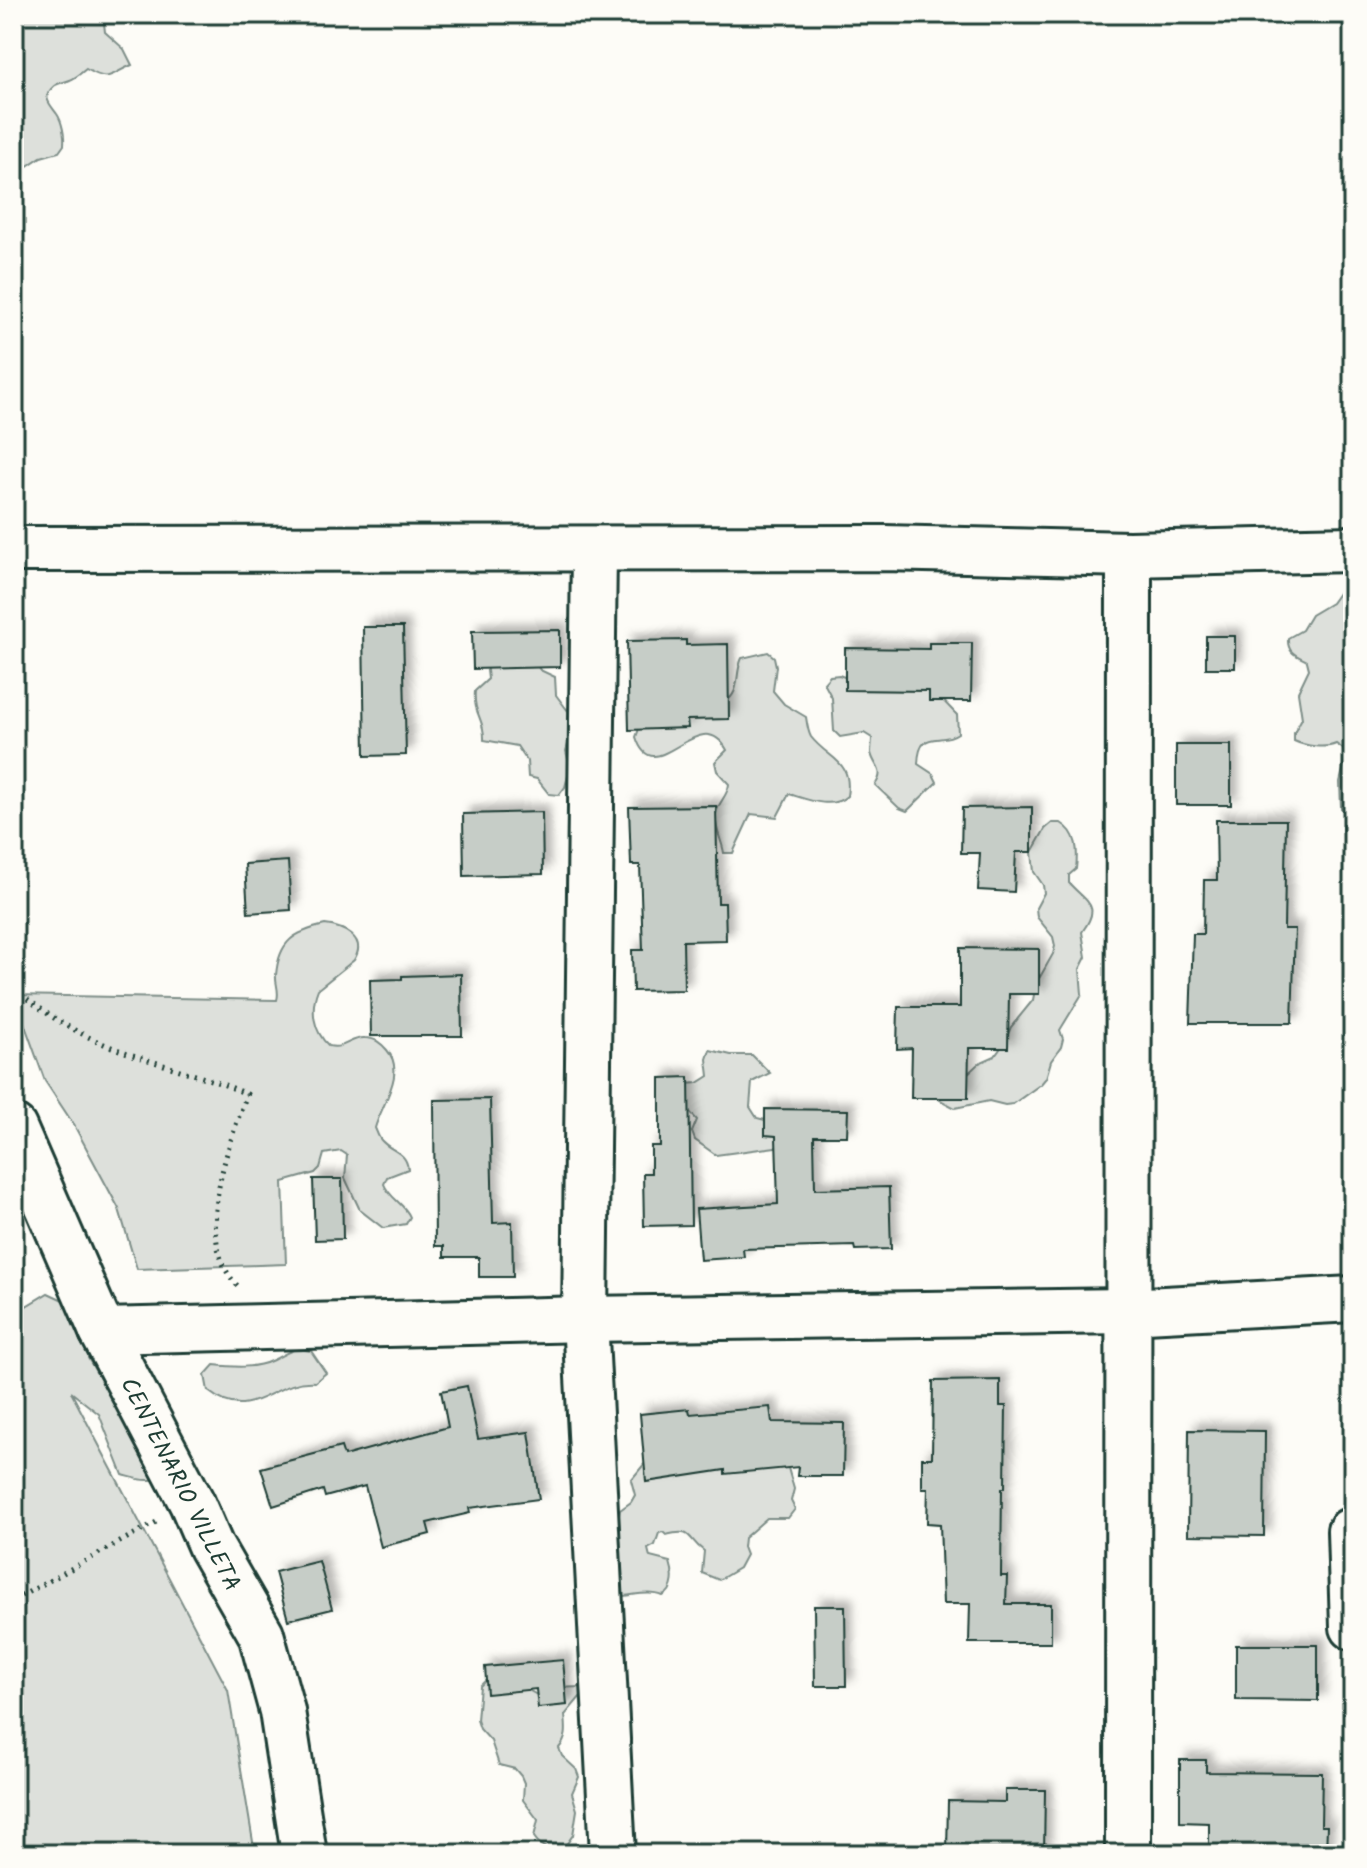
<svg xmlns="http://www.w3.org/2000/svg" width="1367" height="1868" viewBox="0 0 1367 1868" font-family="Kalam,sans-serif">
  <defs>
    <filter id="shadow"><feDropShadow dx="7" dy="-7" stdDeviation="4" flood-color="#0004"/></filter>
  </defs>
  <rect width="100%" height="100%" fill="#fdfcf7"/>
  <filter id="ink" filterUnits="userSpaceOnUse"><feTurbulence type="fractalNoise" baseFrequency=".0125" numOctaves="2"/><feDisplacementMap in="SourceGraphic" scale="16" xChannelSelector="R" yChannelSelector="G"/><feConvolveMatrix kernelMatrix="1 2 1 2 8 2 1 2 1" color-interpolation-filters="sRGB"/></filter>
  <g filter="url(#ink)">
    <g fill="#dde0db" stroke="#7e8e88" stroke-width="2">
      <path d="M 14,14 L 103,14 L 105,32 L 124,49 L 132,65 C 108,75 111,83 86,69 C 81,73 76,78 70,80 C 64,83 58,82 53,87 C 41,98 51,105 57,114 C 62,121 65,136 64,145 L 59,152 L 41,157 L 14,175 Z"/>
      <path d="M 1341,589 L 1353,590 L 1353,813 L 1341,808 L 1340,782 L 1346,757 L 1343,749 L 1336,744 C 1325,749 1305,746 1294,741 L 1294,733 L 1302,718 L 1298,692 L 1309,669 L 1307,661 C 1296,655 1287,653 1288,638 L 1302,630 L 1311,615 L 1331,603 Z"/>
      <path d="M 768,652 L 774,657 L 776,666 L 773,691 L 784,704 L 806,717 C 807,724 808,732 811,737 C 829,760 853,760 847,796 C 832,810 806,799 789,794 L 777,817 L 751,814 L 733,853 L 724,853 C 722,840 714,828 716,814 C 718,802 728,796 729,784 L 717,771 L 715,762 L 727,750 C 699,700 654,794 636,737 L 639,729 L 724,703 C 742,692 734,675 742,658 Z"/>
      <path d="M 530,656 L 540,670 L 555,677 L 556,695 L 571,715 L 571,733 L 566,751 L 570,768 L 565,787 L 559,795 L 549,794 L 537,779 L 528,777 L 527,761 L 517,746 L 484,740 C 485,719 473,715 475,691 L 488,679 L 486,662 Z"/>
      <path d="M 839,675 L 855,681 L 933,690 L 957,715 L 958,733 C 940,746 919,727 918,764 L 933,774 L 937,782 L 907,811 L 899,808 L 875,785 C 886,770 874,767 871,753 C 871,748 872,743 872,738 L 864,733 L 840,737 L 834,731 L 832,698 L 824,683 L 830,676 Z"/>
      <path d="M 1052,823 L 1061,823 C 1078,833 1078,851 1076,869 L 1069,875 L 1069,883 C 1087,903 1102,905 1082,932 L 1086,957 L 1080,969 L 1082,994 L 1060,1030 L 1063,1039 L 1061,1047 L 1051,1061 L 1046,1078 L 1041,1084 L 1013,1104 L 1005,1105 L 989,1101 L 955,1108 L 940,1100 L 935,1093 L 962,1079 L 979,1063 L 995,1056 L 1005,1042 L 1011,1027 L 1033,1000 L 1036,984 L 1053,954 L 1055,946 L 1053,937 L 1037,917 L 1036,908 L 1044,893 L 1043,885 L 1034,872 L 1032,852 L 1045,829 Z"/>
      <path d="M 325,925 C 343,927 368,938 354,960 L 318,989 C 310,1009 313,1031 329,1046 C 344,1050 351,1037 365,1038 C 375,1038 381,1043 387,1050 C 407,1073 381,1105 375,1128 C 377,1132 378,1137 381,1140 C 391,1152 406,1151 408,1169 L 387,1177 L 384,1184 C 389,1198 405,1204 410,1217 L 406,1224 L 383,1228 L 360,1210 L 345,1178 L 347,1155 L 341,1151 L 324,1154 L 320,1168 L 315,1173 L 283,1182 L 286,1264 L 137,1269 L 119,1209 L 74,1125 L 45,1081 L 14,995 L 277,1000 C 280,991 275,984 276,975 C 279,941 294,932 325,925 Z"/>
      <path d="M 710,1050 L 731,1055 L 752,1055 L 770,1073 L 752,1082 L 750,1107 L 757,1118 L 765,1120 L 783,1146 L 716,1155 L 695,1140 L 692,1132 L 697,1120 L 688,1110 L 685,1084 L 698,1083 L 709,1076 L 707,1059 Z"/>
      <path d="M 14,1284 L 26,1306 L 48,1293 L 76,1306 L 88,1329 L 88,1358 L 103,1384 L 114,1393 L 174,1425 L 183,1435 C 182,1451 169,1479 150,1480 C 141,1481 131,1477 123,1475 L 99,1414 L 71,1392 L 228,1690 L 255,1854 L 14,1854 Z"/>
      <path d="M 297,1349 L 311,1351 L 326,1373 L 315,1382 C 271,1379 252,1426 208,1391 L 205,1375 L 214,1365 C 233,1367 255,1369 273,1360 C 282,1356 288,1351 297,1349 Z"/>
      <path d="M 645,1463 L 788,1468 L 794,1489 L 791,1501 L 795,1509 L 788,1518 L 767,1518 L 744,1538 L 743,1547 L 746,1555 L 739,1568 L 719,1580 L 702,1573 L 704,1551 C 686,1538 694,1528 666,1535 L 663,1532 L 659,1533 L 655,1545 L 648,1549 L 650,1557 L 670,1562 C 674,1574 675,1590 663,1596 C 651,1591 635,1595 621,1596 L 617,1526 L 620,1510 L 631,1502 L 635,1495 L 631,1480 Z"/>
      <path d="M 519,1678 L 530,1691 L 537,1695 L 555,1688 L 581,1687 L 581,1696 L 565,1715 C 566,1728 568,1738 559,1748 L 562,1756 L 576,1769 L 579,1777 L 572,1793 L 577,1810 L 573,1835 L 563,1849 C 550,1851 542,1849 534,1837 L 538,1820 L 523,1800 L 524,1783 L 521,1776 L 515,1769 L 499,1765 L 491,1741 L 480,1729 L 477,1720 L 480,1686 L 486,1680 Z"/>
    </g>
    <g fill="#c6cdc7" stroke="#1f3d34" stroke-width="2" filter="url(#shadow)">
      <path d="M 363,627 L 403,627 L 406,755 L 365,756 Z"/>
      <path d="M 560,630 L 560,667 L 473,669 L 472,631 Z"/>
      <rect x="1206" y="636" width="29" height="32"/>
      <path d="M 686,640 L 686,645 L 728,644 L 729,719 L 687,720 L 688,728 L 629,730 L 627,641 Z"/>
      <path d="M 929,643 L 972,643 L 971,701 L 929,701 L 929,691 L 845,690 L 845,648 L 929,649 Z"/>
      <rect x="1176" y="745" width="55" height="60"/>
      <path d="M 716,806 L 718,903 L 725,903 L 726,940 L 683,941 L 684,990 L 633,991 L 632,950 L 643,950 L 640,865 L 631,865 L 629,807 Z"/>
      <path d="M 1032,807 L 1032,852 L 1016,852 L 1014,892 L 978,890 L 980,853 L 961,853 L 962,808 Z"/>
      <path d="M 542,812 L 543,874 L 464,876 L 463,814 Z"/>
      <path d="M 1216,820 L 1286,820 L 1284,929 L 1295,929 L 1292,1023 L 1190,1023 L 1193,934 L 1203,934 L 1204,880 L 1217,880 Z"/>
      <path d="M 288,861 L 291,910 L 248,913 L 245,864 Z"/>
      <path d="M 960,948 L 1039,949 L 1039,994 L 1009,994 L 1008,1048 L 969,1048 L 968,1098 L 911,1098 L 912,1048 L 897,1049 L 898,1007 L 960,1007 Z"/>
      <path d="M 461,974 L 462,1036 L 371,1036 L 370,980 L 402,979 L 402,976 Z"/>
      <path d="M 689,1077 L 691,1225 L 644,1226 L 643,1173 L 651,1173 L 651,1146 L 660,1146 L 660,1078 Z"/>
      <path d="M 490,1099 L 493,1223 L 512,1222 L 513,1277 L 479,1277 L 479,1257 L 444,1257 L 444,1246 L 435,1246 L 434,1100 Z"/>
      <path d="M 765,1109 L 848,1110 L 847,1136 L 814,1136 L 815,1189 L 889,1187 L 891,1249 L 855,1250 L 854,1246 L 743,1249 L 744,1257 L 700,1260 L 696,1209 L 778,1204 L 776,1136 L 765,1135 Z"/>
      <path d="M 313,1179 L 342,1179 L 343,1239 L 315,1240 Z"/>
      <path d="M 1000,1380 L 1000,1406 L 1006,1406 L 1005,1488 L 1002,1488 L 1001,1576 L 1007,1576 L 1006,1604 L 1051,1604 L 1051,1643 L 969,1643 L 970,1604 L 943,1604 L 940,1524 L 927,1523 L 928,1488 L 922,1488 L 922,1458 L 932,1458 L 933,1381 Z"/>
      <path d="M 467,1386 L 478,1439 L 529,1432 L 539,1499 L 469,1508 L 470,1513 L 427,1523 L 430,1534 L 381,1547 L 365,1486 L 325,1497 L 323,1490 L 273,1506 L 261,1468 L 341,1447 L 344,1456 L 448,1427 L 441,1391 Z"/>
      <path d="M 770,1407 L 772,1422 L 844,1423 L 843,1476 L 797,1476 L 798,1467 L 725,1474 L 725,1470 L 646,1482 L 640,1414 L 689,1409 L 690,1414 Z"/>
      <path d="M 1189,1430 L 1265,1431 L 1264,1536 L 1188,1535 Z"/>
      <path d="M 319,1561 L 332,1609 L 288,1620 L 275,1572 Z"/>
      <path d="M 814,1606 L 845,1606 L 846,1686 L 815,1686 Z"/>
      <path d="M 1236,1645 L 1318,1645 L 1318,1701 L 1236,1700 Z"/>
      <path d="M 563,1660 L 567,1705 L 538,1708 L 536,1689 L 487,1694 L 485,1667 Z"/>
      <path d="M 1180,1760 L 1206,1760 L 1206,1772 L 1322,1773 L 1321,1826 L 1327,1826 L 1326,1854 L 1209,1854 L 1209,1823 L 1180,1822 Z"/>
      <path d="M 1005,1790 L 1045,1790 L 1044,1854 L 947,1854 L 948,1801 L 1005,1802 Z"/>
    </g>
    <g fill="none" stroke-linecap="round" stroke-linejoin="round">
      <g stroke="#1f3d34" stroke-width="50">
        <g id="minor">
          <path d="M 14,549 L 884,548 L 1129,554 L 1353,549"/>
          <path d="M 594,550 L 585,1319 L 613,1854"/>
          <path d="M 102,1331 L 585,1319 L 1127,1311 L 1353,1299"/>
          <path d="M 1353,1530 L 1350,1531 L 1353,1627"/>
          <path d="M 1128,1854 L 1129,554"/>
        </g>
      </g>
      <g stroke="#1f3d34" stroke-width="50">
        <path id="major" d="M 14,1128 L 102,1331 L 192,1503 L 211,1547 L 261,1634 L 282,1711 L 304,1854"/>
      </g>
      <g stroke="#1f3d34" stroke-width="5" stroke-dasharray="2 6" stroke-linecap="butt">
        <path d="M 14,990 C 33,1002 51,1018 71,1028 C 126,1059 190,1069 247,1094 C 228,1147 190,1243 241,1289"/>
        <path d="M 14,1600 L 160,1520"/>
      </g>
      <use href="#minor" stroke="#fdfcf7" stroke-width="44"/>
      <use href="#major" stroke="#fdfcf7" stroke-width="44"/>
    </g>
  </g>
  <g text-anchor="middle" stroke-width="6" stroke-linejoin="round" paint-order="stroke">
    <g font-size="24" fill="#1f3d34" stroke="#fdfcf7">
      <text transform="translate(181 1484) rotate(63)" y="8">CENTENARIO VILLETA</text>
    </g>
  </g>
  <rect width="1367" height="1868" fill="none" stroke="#fdfcf7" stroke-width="48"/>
  <rect x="24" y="24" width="1319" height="1820" fill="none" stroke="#1f3d34" stroke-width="3" filter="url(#ink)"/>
</svg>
